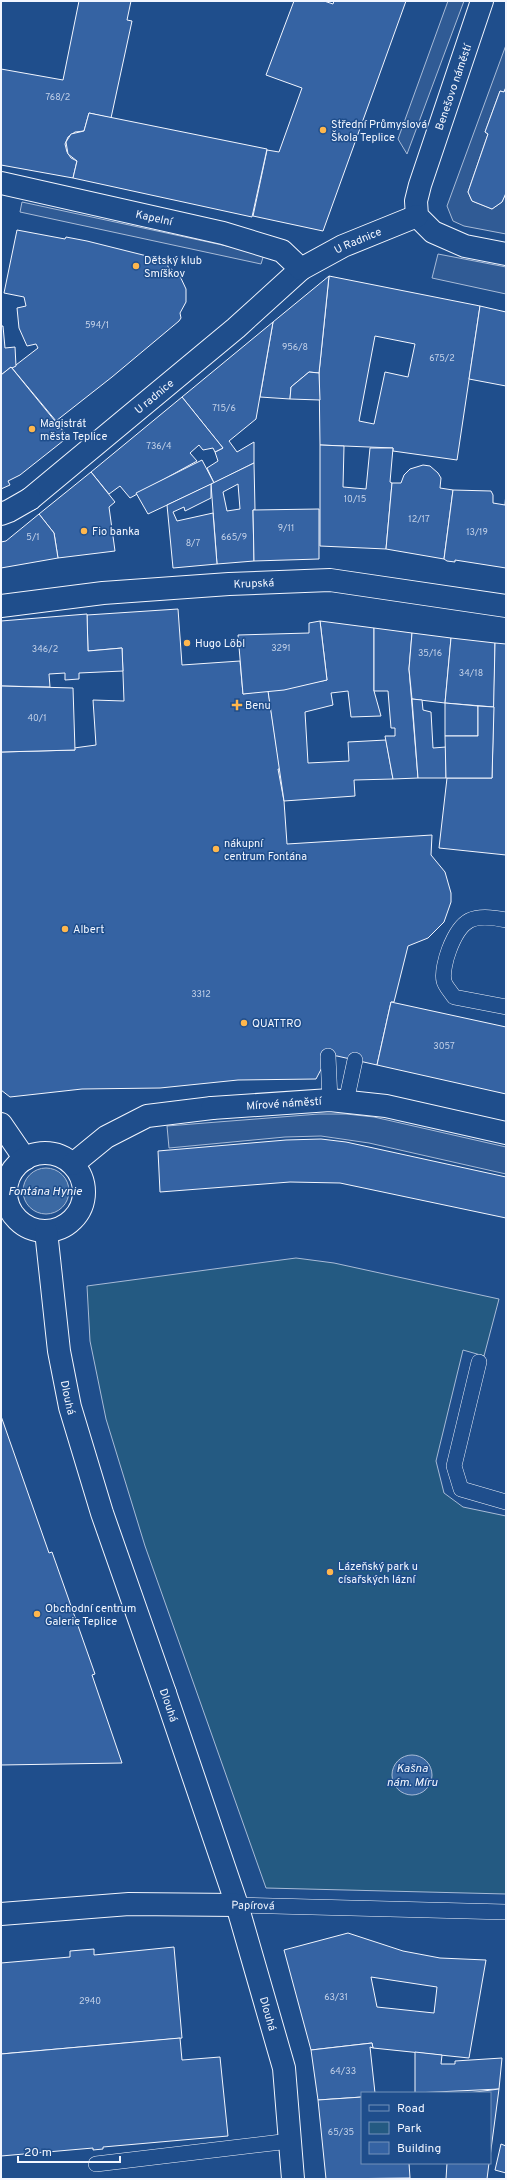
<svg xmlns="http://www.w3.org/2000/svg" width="507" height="2180" viewBox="0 0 507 2180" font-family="Overpass,sans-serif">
  <rect width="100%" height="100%" fill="#1f4e8c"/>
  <path fill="#245a82" stroke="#a8bbd7" d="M 296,1258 L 334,1263 L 499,1299 L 484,1356 L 463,1350 L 436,1461 L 444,1493 L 463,1507 L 506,1516 L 506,1894 L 266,1888 L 145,1546 L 106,1419 L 90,1341 L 87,1286 Z"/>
  <g fill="#305b95" stroke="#a8bbd7">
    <path d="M 448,1 L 464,1 L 407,154 L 398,139 Z"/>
    <path d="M 506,45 L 506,87 L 504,92 L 500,91 L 485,132 L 488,134 L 468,192 L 472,201 L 492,209 L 502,202 L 506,193 L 506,234 L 464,226 L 453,221 L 447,206 Z"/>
    <path d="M 22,202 L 264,254 L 261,264 L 20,212 Z"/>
    <path d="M 438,254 L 506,267 L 506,294 L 432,278 Z"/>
    <path d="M 319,1114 L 346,1114 L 374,1117 L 506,1147 L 506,1174 L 369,1143 L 321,1136 L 285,1137 L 169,1148 L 167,1126 Z"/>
  </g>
  <g fill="#3b69a3" stroke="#a8bbd7">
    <circle cx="46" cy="1191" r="23"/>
    <circle cx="412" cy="1775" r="20"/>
  </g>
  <g fill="#3563a3" stroke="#f2f6ff" fill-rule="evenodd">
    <path d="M 79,1 L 131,1 L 127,20 L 132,21 L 111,118 L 89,113 L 84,131 L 75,132 L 68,137 L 65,144 L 67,152 L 71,158 L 77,161 L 73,178 L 1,165 L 1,69 L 63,80 Z"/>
    <path d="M 294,1 L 324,1 L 333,4 L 334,1 L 406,1 L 323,231 L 253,216 L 267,150 L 279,152 L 302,88 L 266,75 Z"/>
    <path d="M 506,87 L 506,193 L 502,202 L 492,209 L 472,201 L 468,192 L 488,134 L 485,132 L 500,91 L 504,92 Z"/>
    <path d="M 89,113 L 267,149 L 252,217 L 73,178 L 77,161 L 68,154 L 66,142 L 71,134 L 84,131 Z"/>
    <path d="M 17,230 L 65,239 L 66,237 L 87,241 L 167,261 L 168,267 L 179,274 L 186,289 L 186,302 L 180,313 L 181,318 L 179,321 L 112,377 L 56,421 L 12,368 L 38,348 L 36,344 L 27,346 L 19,328 L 17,308 L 26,306 L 24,297 L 4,293 Z"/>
    <path d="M 329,276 L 480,306 L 457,460 L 393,451 L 393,448 L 320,445 L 319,373 ZM 375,336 L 415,344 L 408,377 L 385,372 L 374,424 L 359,421 Z"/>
    <path d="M 329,276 L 319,373 L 309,372 L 291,387 L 290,399 L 260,397 L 273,322 Z"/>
    <path d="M 480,306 L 506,312 L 506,386 L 469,379 Z"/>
    <path d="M 273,322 L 256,419 L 229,441 L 237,452 L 254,442 L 254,463 L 214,483 L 207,468 L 218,461 L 215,452 L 223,448 L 182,397 Z"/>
    <path d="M 1,326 L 3,326 L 5,348 L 15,347 L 16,366 L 12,368 L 11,367 L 1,375 Z"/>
    <path d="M 11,367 L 68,437 L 20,475 L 8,481 L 10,485 L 1,489 L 1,375 Z"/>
    <path d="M 309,372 L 319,373 L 320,400 L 290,399 L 291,387 Z"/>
    <path d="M 182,397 L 223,448 L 215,452 L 213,448 L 203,450 L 199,445 L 190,453 L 197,461 L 130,498 L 120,486 L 109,494 L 91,472 Z"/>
    <path d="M 320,445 L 344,446 L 343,487 L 366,489 L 370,448 L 393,448 L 390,482 L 392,483 L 386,549 L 320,546 Z"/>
    <path d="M 202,460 L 214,483 L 148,514 L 136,493 Z"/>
    <path d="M 254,463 L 255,510 L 253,510 L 254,561 L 217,564 L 211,484 ZM 238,484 L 240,509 L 227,511 L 223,492 Z"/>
    <path d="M 423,465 L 430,466 L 438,473 L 441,478 L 440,488 L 453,490 L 444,559 L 386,549 L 392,483 L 401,483 L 404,475 L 410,469 Z"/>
    <path d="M 91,472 L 115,502 L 109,507 L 115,551 L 58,558 L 54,533 L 39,514 Z"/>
    <path d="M 211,484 L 211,498 L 185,511 L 184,507 L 173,512 L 177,521 L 213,513 L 217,564 L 173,568 L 167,505 Z"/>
    <path d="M 453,490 L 491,491 L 493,495 L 493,503 L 505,505 L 506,492 L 506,568 L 455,560 L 455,562 L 447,561 L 444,559 Z"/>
    <path d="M 319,509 L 319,559 L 254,561 L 253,510 Z"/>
    <path d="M 39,514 L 54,533 L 58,558 L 1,568 L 1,542 L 6,541 Z"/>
    <path d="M 178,609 L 182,665 L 240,661 L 243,694 L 268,690 L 280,769 L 278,769 L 284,801 L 287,844 L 432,835 L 431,855 L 445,872 L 451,893 L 451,902 L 444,922 L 428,938 L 408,946 L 394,1002 L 391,1002 L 377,1065 L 337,1056 L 328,1056 L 316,1079 L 238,1080 L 160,1088 L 82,1089 L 10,1097 L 1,1090 L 1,752 L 75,750 L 74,748 L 96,745 L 93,700 L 124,701 L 122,648 L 88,651 L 87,615 Z"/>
    <path d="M 87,614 L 88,651 L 122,648 L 123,671 L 79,673 L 79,679 L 65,680 L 65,673 L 49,674 L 50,687 L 1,686 L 1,621 Z"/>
    <path d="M 320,621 L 374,628 L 374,691 L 381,716 L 351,717 L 348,691 L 331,693 L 333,705 L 305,712 L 308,763 L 349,761 L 348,742 L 386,740 L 393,779 L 354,780 L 355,796 L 284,801 L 268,691 L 327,680 Z"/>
    <path d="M 320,621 L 327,680 L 284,690 L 243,694 L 238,635 L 309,633 L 309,623 Z"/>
    <path d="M 374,628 L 412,633 L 409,669 L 418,778 L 393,779 L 385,736 L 395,736 L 395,728 L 391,728 L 388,691 L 374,691 Z"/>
    <path d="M 412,633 L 451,638 L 445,703 L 412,699 L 409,669 Z"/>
    <path d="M 451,638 L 495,643 L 494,707 L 445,703 Z"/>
    <path d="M 495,643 L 506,644 L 506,855 L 439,848 L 447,778 L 492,778 Z"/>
    <path d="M 1,686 L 73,688 L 75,750 L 1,752 Z"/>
    <path d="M 412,699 L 422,700 L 423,710 L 431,712 L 433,748 L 446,747 L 446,778 L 418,778 Z"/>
    <path d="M 445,703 L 478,706 L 478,736 L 445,736 Z"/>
    <path d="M 478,706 L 494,707 L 492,778 L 446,778 L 445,736 L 478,736 Z"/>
    <path d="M 391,1002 L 506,1027 L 506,1094 L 377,1065 Z"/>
    <path d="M 321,1139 L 346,1142 L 506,1177 L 506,1218 L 340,1183 L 290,1182 L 160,1192 L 158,1151 L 286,1140 Z"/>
    <path d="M 1,1416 L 49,1553 L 52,1552 L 95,1674 L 92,1675 L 122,1763 L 1,1765 Z"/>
    <path d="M 348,1933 L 403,1951 L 440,1958 L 486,1960 L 469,2058 L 373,2048 L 372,2043 L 311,2050 L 284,1950 ZM 371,1977 L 437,1987 L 434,2013 L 377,2007 Z"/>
    <path d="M 174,1947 L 182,2038 L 1,2054 L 1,1963 L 70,1957 L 70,1951 L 94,1949 L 94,1955 Z"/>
    <path d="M 180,2038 L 182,2060 L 220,2057 L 228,2136 L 103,2147 L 103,2149 L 93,2150 L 93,2148 L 1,2156 L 1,2054 Z"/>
    <path d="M 372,2043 L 373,2048 L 370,2047 L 375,2093 L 362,2093 L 362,2097 L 318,2100 L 311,2050 Z"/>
    <path d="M 415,2052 L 442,2055 L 441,2064 L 455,2064 L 455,2061 L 502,2058 L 499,2089 L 415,2093 Z"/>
    <path d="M 499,2089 L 490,2157 L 490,2093 L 468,2093 Z"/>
    <path d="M 362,2097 L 362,2163 L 409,2163 L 410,2178 L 326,2179 L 318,2100 Z"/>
    <path d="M 501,2144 L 506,2146 L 506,2173 L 495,2170 Z"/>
    <path d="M 447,2163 L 489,2163 L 487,2179 L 446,2179 Z"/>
  </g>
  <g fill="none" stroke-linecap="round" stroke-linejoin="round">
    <g stroke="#f2f6ff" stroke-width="16">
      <g id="service">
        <path d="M 506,920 C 473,913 461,918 449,950 C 446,958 442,973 444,981 C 445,986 451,992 454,997 L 506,1007"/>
        <path d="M 328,1056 L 330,1100"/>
        <path d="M 346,1102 L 355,1060"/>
        <path d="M 479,1362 L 454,1466 L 461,1489 L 506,1502"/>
        <path d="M 237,1905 L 506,1912"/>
        <path d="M 96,2164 L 290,2141"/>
      </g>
    </g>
    <g stroke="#f2f6ff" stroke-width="24">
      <g id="pedestrian">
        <path id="s1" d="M 30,499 L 236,328 L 301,269"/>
        <path id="s2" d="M 1,606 L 103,593 L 229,584 L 330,580 L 506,606"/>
        <path d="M 1,1124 L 25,1159"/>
        <circle cx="45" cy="1192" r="39"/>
        <path d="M 73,1164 L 106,1137 L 147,1116 L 212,1108"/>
        <path id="s3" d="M 46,1231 L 59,1351 L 70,1407 L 102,1513 L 165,1693"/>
      </g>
    </g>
    <g stroke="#f2f6ff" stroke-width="24">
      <g id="minor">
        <path d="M 482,1 L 420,185 L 416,201 L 417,216 L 433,232 L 465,246 L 506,254"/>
        <path id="s4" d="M 1,183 L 223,233 L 282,251 L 301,269 L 343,246 L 417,216"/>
        <path d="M 1,514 L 9,511 L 30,499"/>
        <path id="s5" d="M 212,1108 L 330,1100 L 386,1106 L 506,1133"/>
        <path id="s6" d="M 165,1693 L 237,1905 L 284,2068 L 293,2179"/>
        <path d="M 1,1914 L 129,1904 L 237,1905"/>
      </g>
    </g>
    <use href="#service" stroke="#1f4e8c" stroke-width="15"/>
    <use href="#pedestrian" stroke="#1f4e8c" stroke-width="22"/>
    <use href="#minor" stroke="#1f4e8c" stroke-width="22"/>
  </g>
  <g fill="#ffb74d" stroke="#1f4e8c" stroke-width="1.5">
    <circle cx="323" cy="130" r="4"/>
    <circle cx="136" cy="266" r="4"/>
    <circle cx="32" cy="429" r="4"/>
    <circle cx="84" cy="531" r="4"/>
    <circle cx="187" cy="643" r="4"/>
    <path d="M235 699h4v4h4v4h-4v4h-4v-4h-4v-4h4z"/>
    <circle cx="216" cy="849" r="4"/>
    <circle cx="65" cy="929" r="4"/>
    <circle cx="244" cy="1023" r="4"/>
    <circle cx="330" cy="1572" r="4"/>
    <circle cx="37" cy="1614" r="4"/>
  </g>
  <g text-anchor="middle" stroke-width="3" stroke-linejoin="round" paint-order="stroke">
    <g font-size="9" fill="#c3d1e8">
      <text x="58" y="100">768/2</text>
      <text x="97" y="328">594/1</text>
      <text x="295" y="350">956/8</text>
      <text x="442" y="361">675/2</text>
      <text x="224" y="411">715/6</text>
      <text x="159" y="449">736/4</text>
      <text x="355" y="502">10/15</text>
      <text x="419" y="522">12/17</text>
      <text x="286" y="531">9/11</text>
      <text x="477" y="535">13/19</text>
      <text x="33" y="540">5/1</text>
      <text x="234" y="540">665/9</text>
      <text x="193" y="546">8/7</text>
      <text x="281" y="651">3291</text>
      <text x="45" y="652">346/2</text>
      <text x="430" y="656">35/16</text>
      <text x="471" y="676">34/18</text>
      <text x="37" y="721">40/1</text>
      <text x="201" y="997">3312</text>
      <text x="444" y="1049">3057</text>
      <text x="336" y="2000">63/31</text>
      <text x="90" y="2004">2940</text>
      <text x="343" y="2074">64/33</text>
      <text x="341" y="2135">65/35</text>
    </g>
    <g font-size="11" fill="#f2f6ff" stroke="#1f4e8c">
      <text transform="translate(453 87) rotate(-71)" y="4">Benešovo náměstí</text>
      <text dy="4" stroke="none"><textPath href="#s4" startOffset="157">Kapelní</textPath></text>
      <text dy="4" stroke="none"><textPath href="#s4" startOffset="379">U Radnice</textPath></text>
      <text dy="4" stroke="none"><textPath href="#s1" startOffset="161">U radnice</textPath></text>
      <text dy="4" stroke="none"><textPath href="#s2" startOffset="254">Krupská</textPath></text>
      <text dy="4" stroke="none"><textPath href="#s5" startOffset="72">Mírové náměstí</textPath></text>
      <text dy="4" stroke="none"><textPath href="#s3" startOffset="168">Dlouhá</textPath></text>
      <text transform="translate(169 1705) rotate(71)" y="4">Dlouhá</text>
      <text transform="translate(253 1905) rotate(1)" y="4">Papírová</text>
      <text dy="4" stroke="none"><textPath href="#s6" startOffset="337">Dlouhá</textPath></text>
    </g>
    <g font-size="11" fill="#f2f6ff" stroke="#1f4e8c" text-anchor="start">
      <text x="331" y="128">Střední Průmyslová<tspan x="331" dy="13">Škola Teplice</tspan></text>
      <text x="144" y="264">Dětský klub<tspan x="144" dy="13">Smíškov</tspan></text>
      <text x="40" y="427">Magistrát<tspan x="40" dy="13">města Teplice</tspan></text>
      <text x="92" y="535">Fio banka</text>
      <text x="195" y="647">Hugo Löbl</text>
      <text x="245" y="709">Benu</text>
      <text x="224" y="847">nákupní<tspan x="224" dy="13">centrum Fontána</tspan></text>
      <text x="73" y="933">Albert</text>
      <text x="252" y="1027">QUATTRO</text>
      <text x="338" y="1570">Lázeňský park u<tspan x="338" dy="13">císařských lázní</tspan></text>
      <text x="45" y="1612">Obchodní centrum<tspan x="45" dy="13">Galerie Teplice</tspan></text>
    </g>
    <g font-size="12" font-style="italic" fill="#f2f6ff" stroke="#1f4e8c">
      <text x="45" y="1195">Fontána Hynie</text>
      <text x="412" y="1772">Kašna<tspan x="412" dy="14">nám. Míru</tspan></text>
    </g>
  </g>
  <rect width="507" height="2180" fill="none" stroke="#f2f6ff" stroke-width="4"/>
  <rect x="361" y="2092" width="130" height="72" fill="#1f4e8c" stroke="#7391ba"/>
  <rect x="369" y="2105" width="20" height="6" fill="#1f4e8c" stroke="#7391ba"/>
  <text x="397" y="2112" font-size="12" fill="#f2f6ff">Road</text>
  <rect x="369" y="2122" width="20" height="12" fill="#245a82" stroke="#7391ba"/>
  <text x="397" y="2132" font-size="12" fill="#f2f6ff">Park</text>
  <rect x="369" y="2142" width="20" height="12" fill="#3563a3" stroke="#7391ba"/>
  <text x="397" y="2152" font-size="12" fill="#f2f6ff">Building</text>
  <path d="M18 2156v6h102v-6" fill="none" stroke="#f2f6ff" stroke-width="2"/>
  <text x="24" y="2156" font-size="12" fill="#f2f6ff" stroke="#1f4e8c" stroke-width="3" paint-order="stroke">20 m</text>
</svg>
